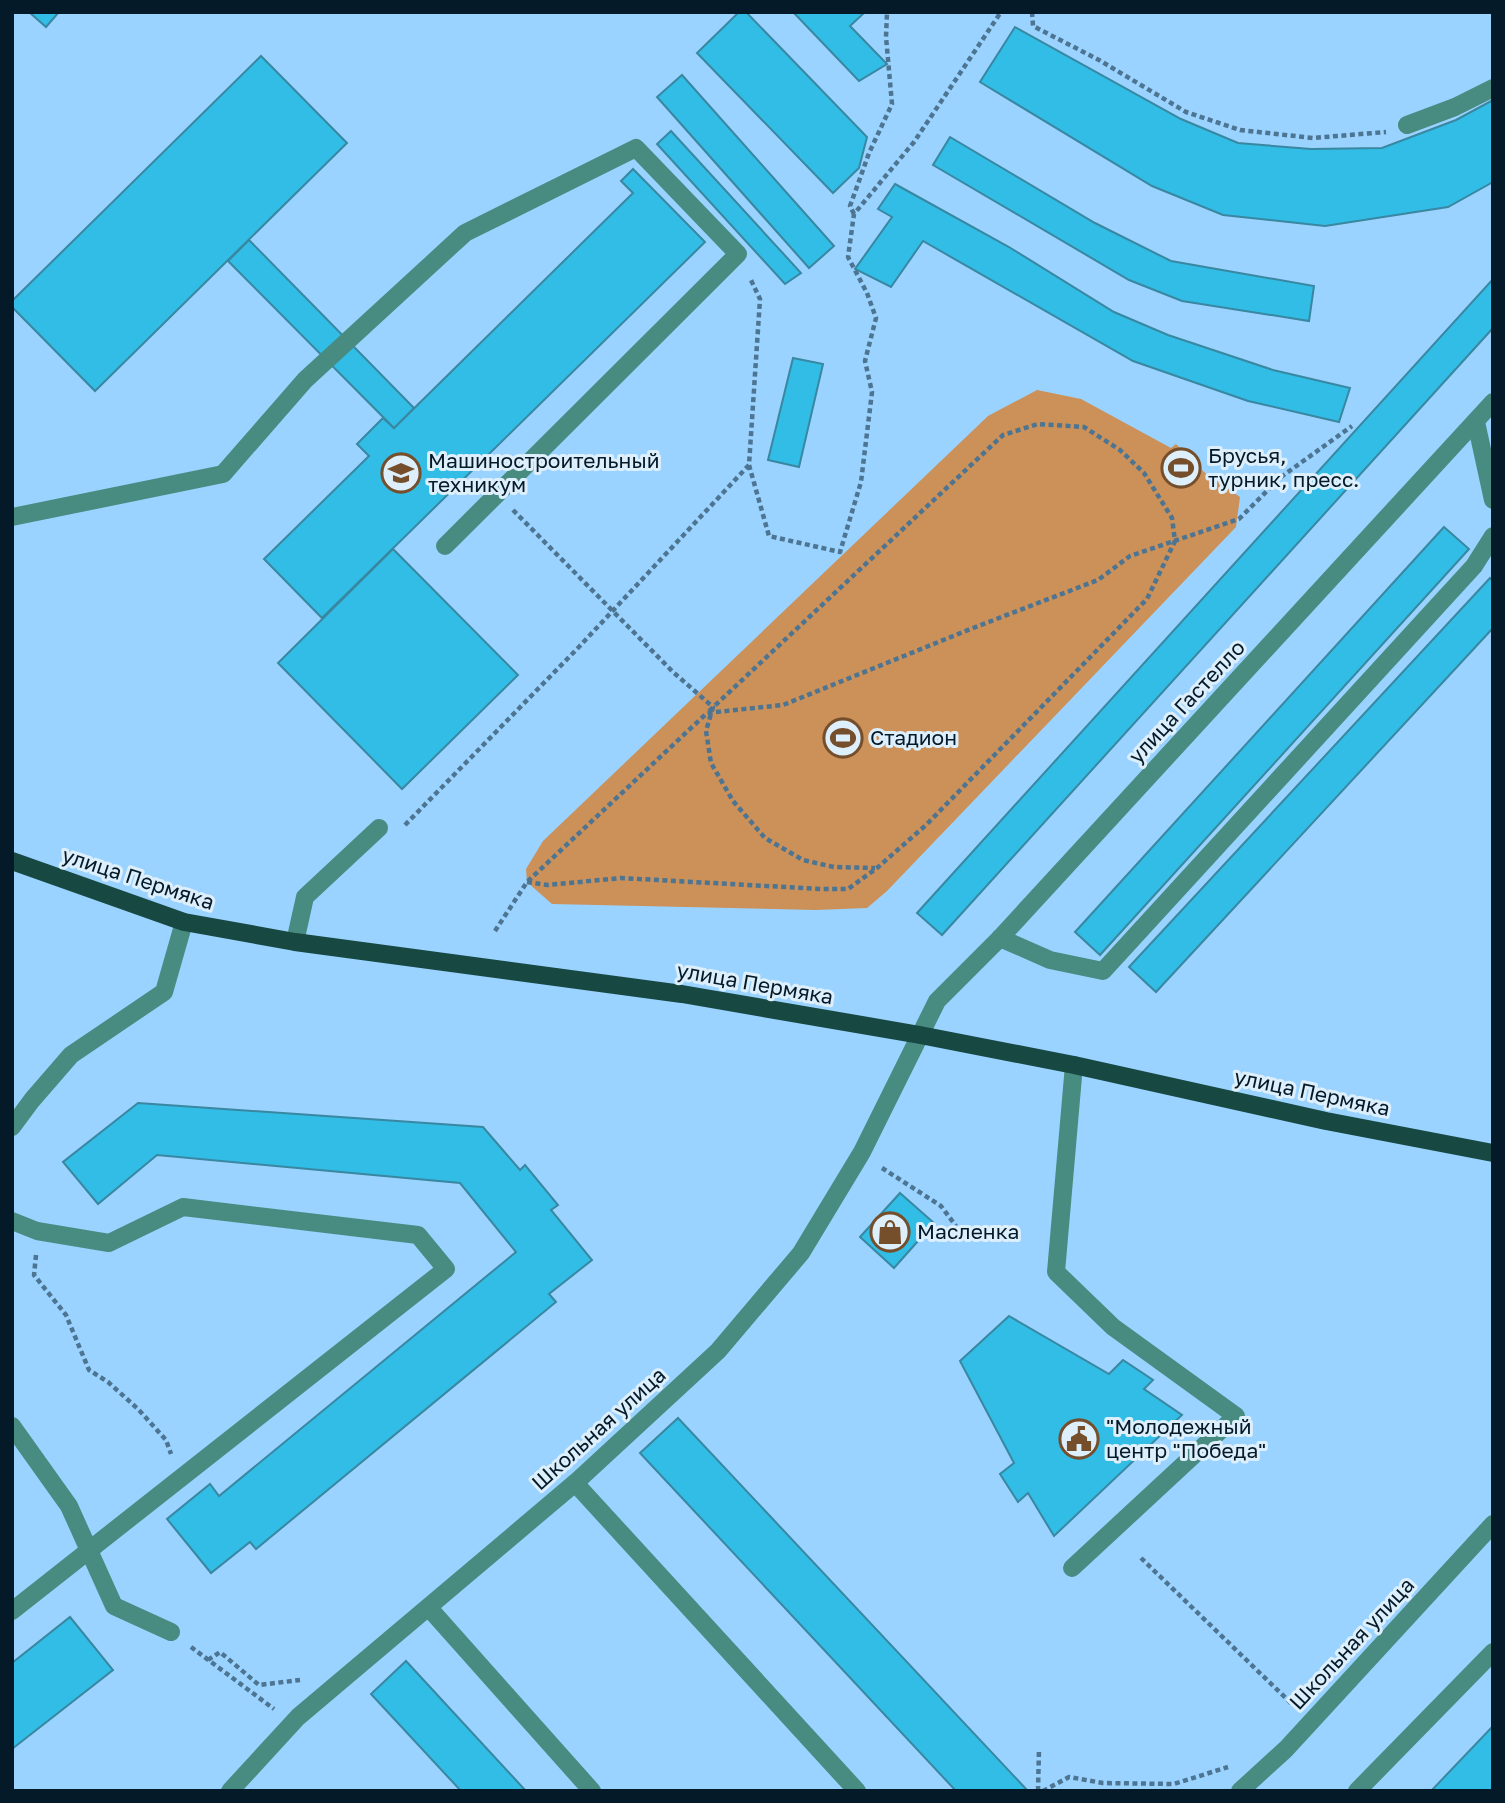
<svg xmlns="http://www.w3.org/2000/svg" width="1505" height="1803" viewBox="0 0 1505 1803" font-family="'Golos Text',sans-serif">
  <rect width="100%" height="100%" fill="#9ad3ff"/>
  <path fill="#cc9059" d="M 1037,390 L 1081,399 L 1171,448 L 1176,444 L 1204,472 L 1240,497 L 1236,527 L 887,891 L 867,908 L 816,910 L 552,904 L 527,882 L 526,869 L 543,841 L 988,416 Z"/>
  <g fill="#31bde5" stroke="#3987a1" stroke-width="2">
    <path d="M 29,12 L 59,12 L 46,27 Z"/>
    <path d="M 739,12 L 746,12 L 867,137 L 859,168 L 833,193 L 697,53 Z"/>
    <path d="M 793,12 L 865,12 L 850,26 L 887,64 L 859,81 Z"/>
    <path d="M 1015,27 L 1181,119 L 1238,143 L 1311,149 L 1382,148 L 1456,120 L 1493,100 L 1493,182 L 1448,207 L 1325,226 L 1223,215 L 1152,186 L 980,82 Z"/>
    <path d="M 261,56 L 347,143 L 95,391 L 12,307 L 12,301 Z"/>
    <path d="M 682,75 L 834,246 L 809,268 L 657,97 Z"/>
    <path d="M 671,131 L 801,273 L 785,284 L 657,144 Z"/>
    <path d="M 950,137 L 1095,223 L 1171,261 L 1314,286 L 1309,321 L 1182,301 L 1129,280 L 933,165 Z"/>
    <path d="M 633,169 L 705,242 L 322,618 L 264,559 L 369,456 L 357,444 L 383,418 L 394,428 L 633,193 L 621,181 Z"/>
    <path d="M 895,184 L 1009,247 L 1114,312 L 1168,335 L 1273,370 L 1350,388 L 1339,422 L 1248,401 L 1133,361 L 923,241 L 891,287 L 855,269 L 892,217 L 878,209 Z"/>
    <path d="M 249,240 L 414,408 L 394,428 L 228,261 Z"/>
    <path d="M 1493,279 L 1493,328 L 942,935 L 917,913 Z"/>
    <path d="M 793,358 L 823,364 L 799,467 L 768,460 Z"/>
    <path d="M 1444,527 L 1469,549 L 1100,955 L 1075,932 Z"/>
    <path d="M 393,549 L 518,675 L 402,789 L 278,663 Z"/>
    <path d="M 1490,578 L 1493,581 L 1493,628 L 1156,992 L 1129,967 Z"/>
    <path d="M 138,1103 L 483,1127 L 520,1170 L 525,1165 L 558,1205 L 551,1210 L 592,1260 L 549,1294 L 556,1302 L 256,1549 L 250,1542 L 211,1573 L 167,1519 L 210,1484 L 219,1496 L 516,1252 L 460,1183 L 157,1155 L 98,1204 L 63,1162 Z"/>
    <path d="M 900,1193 L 934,1223 L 894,1268 L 860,1237 Z"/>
    <path d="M 1009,1316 L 1109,1374 L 1123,1360 L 1153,1380 L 1144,1389 L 1182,1415 L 1054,1536 L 1028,1493 L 1018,1502 L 1000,1474 L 1014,1463 L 960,1361 Z"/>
    <path d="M 678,1418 L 1028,1791 L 956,1791 L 640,1453 Z"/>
    <path d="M 70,1617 L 113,1670 L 12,1749 L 12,1663 Z"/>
    <path d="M 406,1661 L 526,1791 L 461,1791 L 371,1694 Z"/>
    <path d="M 1493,1726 L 1493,1791 L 1431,1791 Z"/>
  </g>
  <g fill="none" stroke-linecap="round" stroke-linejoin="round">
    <g stroke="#4d7491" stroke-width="4.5" stroke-dasharray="5 3.5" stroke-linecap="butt">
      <path d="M 1032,12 L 1033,26 L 1099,60 L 1186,112 L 1240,130 L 1313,138 L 1386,132"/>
      <path d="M 854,214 L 850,206 L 869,153 L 892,104 L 886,37 L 887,12"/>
      <path d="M 749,465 L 769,536 L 840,552 L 861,482 L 872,392 L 865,361 L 876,318 L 867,293 L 848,257 L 854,214 L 914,142 L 1001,12"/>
      <path d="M 513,510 L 673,672 L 713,707 L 706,731 L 711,763 L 733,801 L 765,838 L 803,860 L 834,867 L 875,868"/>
      <path d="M 405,825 L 577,649 L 749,465 L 760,299 L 750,278"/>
      <path d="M 527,882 L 548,885 L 621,878 L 821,889 L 848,889 L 877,868 L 926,825 L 1147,599 L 1175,541 L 1172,518 L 1144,473 L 1120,450 L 1084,427 L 1038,424 L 1003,435 L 707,713"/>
      <path d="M 495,931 L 527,882 L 707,713 L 783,705 L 973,628 L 1098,580 L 1130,556 L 1239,519 L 1281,477 L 1352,426"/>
      <path d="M 882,1168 L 941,1206 L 956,1226"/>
      <path d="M 36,1255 L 34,1275 L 66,1315 L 89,1370 L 108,1382 L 138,1409 L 166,1440 L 171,1454"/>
      <path d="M 1141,1558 L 1294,1706"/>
      <path d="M 191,1647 L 274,1709"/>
      <path d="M 208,1660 L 220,1652 L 259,1685 L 300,1680"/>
      <path d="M 1038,1791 L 1039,1749"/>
      <path d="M 1043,1791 L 1069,1777 L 1103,1783 L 1174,1784 L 1228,1767"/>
    </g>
    <g stroke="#488c81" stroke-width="18">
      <path d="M 1407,125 L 1455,107 L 1493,88"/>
      <path d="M 1476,422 L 1493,500"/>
      <path d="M 12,517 L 223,474 L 305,380 L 465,233 L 636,148 L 738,254 L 445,546"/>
      <path d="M 1000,938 L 1050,960 L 1103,971 L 1474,566 L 1493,536"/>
      <path d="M 295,942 L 305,897 L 379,828"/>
      <path d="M 12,1127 L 32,1100 L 71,1055 L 164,992 L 184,922"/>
      <path d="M 12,1221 L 37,1231 L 109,1243 L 183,1207 L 418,1235 L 446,1269 L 12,1611"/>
      <path d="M 12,1426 L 69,1506 L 114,1606 L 171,1632"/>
      <path d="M 575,1483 L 857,1791"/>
      <path d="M 1072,1568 L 1236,1416 L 1113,1327 L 1056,1272 L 1074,1065"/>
      <path d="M 429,1608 L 592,1791"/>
      <path d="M 230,1791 L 298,1717 L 575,1483 L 718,1351 L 801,1253 L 862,1152 L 937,1001 L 1000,938 L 1493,402"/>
      <path d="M 1240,1791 L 1286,1749 L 1493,1524"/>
      <path d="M 1357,1791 L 1493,1652"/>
    </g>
    <path stroke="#174841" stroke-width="18" d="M 12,861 L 184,922 L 295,942 L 682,994 L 920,1035 L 1074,1065 L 1326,1121 L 1493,1153"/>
  </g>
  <defs>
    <g id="stadium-ring" transform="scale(2.0125)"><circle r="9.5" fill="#deeffc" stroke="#754f2b" stroke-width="1.5"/><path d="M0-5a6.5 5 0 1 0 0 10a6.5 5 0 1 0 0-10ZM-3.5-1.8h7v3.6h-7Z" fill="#754f2b"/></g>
    <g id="university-ring" transform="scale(2.0125)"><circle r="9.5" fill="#deeffc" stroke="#754f2b" stroke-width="1.5"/><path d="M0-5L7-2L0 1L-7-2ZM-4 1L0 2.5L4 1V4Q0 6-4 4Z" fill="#754f2b"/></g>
    <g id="shop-ring" transform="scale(2.0125)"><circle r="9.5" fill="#deeffc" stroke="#754f2b" stroke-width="1.5"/><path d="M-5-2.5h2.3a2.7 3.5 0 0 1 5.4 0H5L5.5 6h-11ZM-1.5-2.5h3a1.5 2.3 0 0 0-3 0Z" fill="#754f2b"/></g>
    <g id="civic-ring" transform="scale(2.0125)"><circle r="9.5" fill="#deeffc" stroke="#754f2b" stroke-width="1.5"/><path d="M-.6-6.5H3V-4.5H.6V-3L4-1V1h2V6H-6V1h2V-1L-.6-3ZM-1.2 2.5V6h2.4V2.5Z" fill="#754f2b"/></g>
  </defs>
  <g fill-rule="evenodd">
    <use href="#stadium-ring" x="1181" y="468"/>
    <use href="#university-ring" x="401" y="473"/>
    <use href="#stadium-ring" x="843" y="738"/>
    <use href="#shop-ring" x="890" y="1232"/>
    <use href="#civic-ring" x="1079" y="1439"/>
  </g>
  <g text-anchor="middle" stroke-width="6" stroke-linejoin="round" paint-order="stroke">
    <g font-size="21" fill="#041a29" stroke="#deeffc" text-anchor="start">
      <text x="1208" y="463">Брусья,<tspan x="1208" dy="24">турник, пресс.</tspan></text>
      <text x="428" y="468">Машиностроительный<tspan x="428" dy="24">техникум</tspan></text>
      <text x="870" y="745">Стадион</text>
      <text x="917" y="1239">Масленка</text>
      <text x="1106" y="1434">"Молодежный<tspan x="1106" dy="24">центр "Победа"</tspan></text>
    </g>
    <g font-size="21" fill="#041a29" stroke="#deeffc">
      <text transform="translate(1187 702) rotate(-47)" y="7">улица Гастелло</text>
      <text transform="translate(138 879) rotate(18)" y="7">улица Пермяка</text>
      <text transform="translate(755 984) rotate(10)" y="7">улица Пермяка</text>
      <text transform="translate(1312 1093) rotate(12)" y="7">улица Пермяка</text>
      <text transform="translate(599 1429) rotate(-42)" y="7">Школьная улица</text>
      <text transform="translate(1352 1644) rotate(-47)" y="7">Школьная улица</text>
    </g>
  </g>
  <rect width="1505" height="1803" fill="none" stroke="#041a29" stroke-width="28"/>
</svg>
